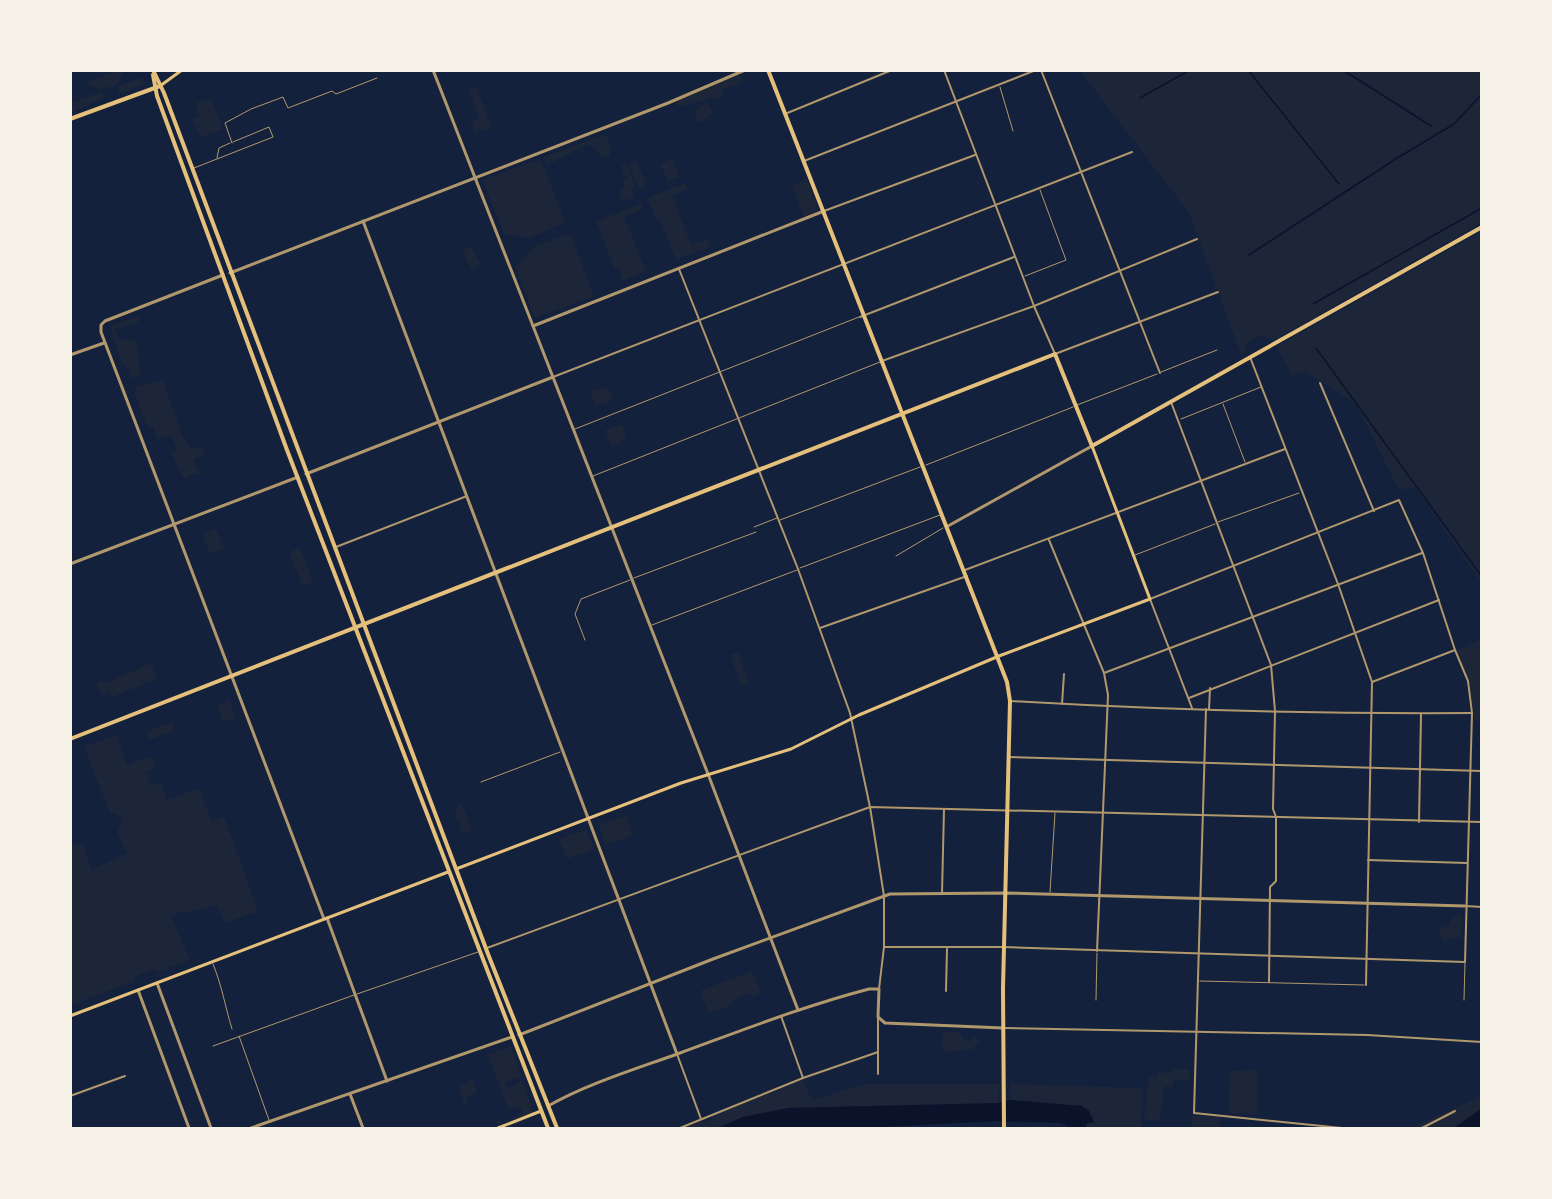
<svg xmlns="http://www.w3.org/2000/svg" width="1552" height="1199" viewBox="0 0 1552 1199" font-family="Spectral,serif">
  <rect width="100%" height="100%" fill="#14213d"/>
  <g fill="#1d2539">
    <path d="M 119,70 L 123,71 L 118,84 L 99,90 L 87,82 Z"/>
    <path d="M 1080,71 L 1481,71 L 1481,223 L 1276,339 L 1272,340 L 1261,336 L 1248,342 L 1242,357 L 1189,213 Z"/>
    <path d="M 739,75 L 744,82 L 722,89 L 723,98 L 712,98 L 679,107 L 675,102 L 679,100 Z"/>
    <path d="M 142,77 L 145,85 L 117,94 L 119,86 Z"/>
    <path d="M 472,87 L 476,87 L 491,125 L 489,129 L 474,133 L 472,122 L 479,118 L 469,90 Z"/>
    <path d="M 100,92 L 105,97 L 71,113 L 71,103 Z"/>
    <path d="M 211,99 L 223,129 L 201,137 L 192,121 L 200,116 L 195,103 Z"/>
    <path d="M 707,102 L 713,112 L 702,122 L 697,121 L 694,111 Z"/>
    <path d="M 606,134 L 611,152 L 609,157 L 603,157 L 589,144 L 547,165 L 544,157 Z"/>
    <path d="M 541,159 L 565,223 L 529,238 L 504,234 L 482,180 Z"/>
    <path d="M 672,159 L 680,177 L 668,182 L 660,164 Z"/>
    <path d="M 636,160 L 647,185 L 639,189 L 630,166 L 631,162 Z"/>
    <path d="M 624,164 L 628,165 L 635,186 L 631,188 L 634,197 L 622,202 L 619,191 L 625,188 L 622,180 L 628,177 L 625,176 L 621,167 Z"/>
    <path d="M 807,179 L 819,211 L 804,217 L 792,185 Z"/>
    <path d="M 685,183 L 688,189 L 672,195 L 691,245 L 707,239 L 710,247 L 676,260 L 660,220 L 655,217 L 647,198 Z"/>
    <path d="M 641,203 L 643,209 L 624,217 L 646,271 L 622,281 L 620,268 L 615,269 L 596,222 Z"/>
    <path d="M 1481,232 L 1481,582 L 1415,487 L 1399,490 L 1356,404 L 1306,372 L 1291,374 L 1277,346 Z"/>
    <path d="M 570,233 L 594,296 L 535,318 L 515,266 L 521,263 L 533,247 Z"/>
    <path d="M 471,246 L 480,264 L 472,270 L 462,252 Z"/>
    <path d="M 139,315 L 138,323 L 114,329 L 120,339 L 137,341 L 138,349 L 134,352 L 138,354 L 140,374 L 132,379 L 129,369 L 122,363 L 110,326 Z"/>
    <path d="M 163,380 L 182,435 L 191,449 L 202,448 L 206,454 L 194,459 L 197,471 L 201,471 L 199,474 L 190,475 L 187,478 L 182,476 L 171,452 L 177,449 L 171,435 L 157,439 L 154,428 L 146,424 L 134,392 L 137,386 Z"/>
    <path d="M 604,387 L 609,390 L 613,400 L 596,406 L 590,392 Z"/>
    <path d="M 622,424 L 626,434 L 622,442 L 611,446 L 605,430 Z"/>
    <path d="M 216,528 L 224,549 L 210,554 L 202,534 Z"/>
    <path d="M 300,548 L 313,582 L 303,586 L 289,552 Z"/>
    <path d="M 1481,639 L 1481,719 L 1474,719 L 1469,680 L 1456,651 Z"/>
    <path d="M 368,640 L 447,857 L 366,641 Z"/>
    <path d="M 738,652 L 749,684 L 742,687 L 730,655 Z"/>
    <path d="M 151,663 L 157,679 L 111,697 L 109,692 L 101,695 L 97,683 L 105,680 L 106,683 Z"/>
    <path d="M 229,700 L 236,717 L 223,722 L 217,705 Z"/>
    <path d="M 172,722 L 175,730 L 149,740 L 146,732 Z"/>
    <path d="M 116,735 L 127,765 L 151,756 L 155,768 L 146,772 L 151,786 L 161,783 L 167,800 L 199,788 L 211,821 L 224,816 L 258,911 L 225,923 L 217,905 L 183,914 L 181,911 L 171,916 L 190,960 L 158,972 L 154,969 L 134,977 L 134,981 L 71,1005 L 71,841 L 76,845 L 84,845 L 91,870 L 127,853 L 117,832 L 123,821 L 117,814 L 110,813 L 84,747 Z"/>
    <path d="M 461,802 L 471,827 L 468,834 L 460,830 L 459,826 L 461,824 L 454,814 Z"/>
    <path d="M 626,815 L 633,835 L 606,845 L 599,825 Z"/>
    <path d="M 586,829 L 594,849 L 567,859 L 559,839 Z"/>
    <path d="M 1459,914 L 1463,919 L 1461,937 L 1443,940 L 1439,933 L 1441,928 L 1451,925 L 1450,920 Z"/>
    <path d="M 752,971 L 761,993 L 753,997 L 750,993 L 733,1000 L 731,1005 L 709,1013 L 700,991 Z"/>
    <path d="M 944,1032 L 959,1032 L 965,1041 L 970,1042 L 974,1036 L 980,1040 L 973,1049 L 946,1052 L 941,1046 Z"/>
    <path d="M 511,1046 L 522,1077 L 505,1081 L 504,1085 L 508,1088 L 523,1080 L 533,1113 L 497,1124 L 497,1120 L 501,1122 L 523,1113 L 520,1106 L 509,1110 L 488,1055 Z"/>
    <path d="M 1174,1068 L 1190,1070 L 1188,1080 L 1174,1079 L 1172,1087 L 1164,1086 L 1160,1121 L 1144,1119 L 1149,1076 L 1158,1077 L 1158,1073 L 1173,1072 Z"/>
    <path d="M 1257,1070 L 1257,1115 L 1229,1113 L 1230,1071 Z"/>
    <path d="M 472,1079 L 477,1093 L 466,1097 L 468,1103 L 464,1104 L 458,1087 Z"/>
    <path d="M 802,1080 L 812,1100 L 865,1084 L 999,1084 L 999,1103 L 788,1108 L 743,1117 L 718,1128 L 682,1128 L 701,1121 L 702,1123 L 712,1119 L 711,1116 Z"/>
    <path d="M 1010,1084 L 1143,1088 L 1141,1128 L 1087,1128 L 1086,1124 L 1094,1122 L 1089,1111 L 1082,1106 L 1010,1100 Z"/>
    <path d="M 1481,1096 L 1481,1109 L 1454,1128 L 1412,1128 Z"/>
    <path d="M 1192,1115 L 1221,1117 L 1220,1128 L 1192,1128 Z"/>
  </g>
  <g fill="#0b132b">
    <path d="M 1010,1100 L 1082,1106 L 1089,1111 L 1094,1122 L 1086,1124 L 1087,1128 L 1070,1128 L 1061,1123 L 998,1121 L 863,1128 L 718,1128 L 743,1117 L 788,1108 L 999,1103 Z"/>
    <path d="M 1481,1109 L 1481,1128 L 1454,1128 Z"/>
  </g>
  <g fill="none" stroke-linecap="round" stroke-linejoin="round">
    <g stroke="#0b132b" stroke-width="1.5">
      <path d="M 1248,70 L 1339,184"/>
      <path d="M 1343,70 L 1431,126"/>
      <path d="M 1140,98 L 1190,70"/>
      <path d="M 1249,255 L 1394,160 L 1454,124 L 1482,94"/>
      <path d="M 1313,304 L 1482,208"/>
      <path d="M 1316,348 L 1482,577"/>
    </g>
    <g stroke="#b1986c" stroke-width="1">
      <path d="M 1000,87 L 1013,131"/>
      <path d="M 232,143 L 225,123 L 251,109 L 283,97 L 288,108 L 332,91 L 336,94 L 377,78"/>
      <path d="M 217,158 L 219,148 L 230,143"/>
      <path d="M 194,168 L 273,137 L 269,127 L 233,142"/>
      <path d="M 1025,276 L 1066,260 L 1040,190"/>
      <path d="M 1161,372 L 1217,350"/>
      <path d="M 1223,404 L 1245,462"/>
      <path d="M 1077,405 L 1157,374"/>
      <path d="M 1181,419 L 1261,387"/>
      <path d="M 575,429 L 859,317"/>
      <path d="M 926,465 L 1073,407"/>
      <path d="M 593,476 L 880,362"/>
      <path d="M 780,520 L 920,467"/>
      <path d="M 1218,522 L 1299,493"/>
      <path d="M 754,527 L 777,518"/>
      <path d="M 1135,555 L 1215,524"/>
      <path d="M 896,556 L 943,528"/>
      <path d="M 800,568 L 940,515"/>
      <path d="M 634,578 L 756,532"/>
      <path d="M 652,625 L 797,570"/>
      <path d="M 585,640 L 575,614 L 581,599 L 630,580"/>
      <path d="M 481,782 L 560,752"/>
      <path d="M 1050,892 L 1055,813"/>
      <path d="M 213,964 C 222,986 225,1006 232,1029"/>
      <path d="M 1200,981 L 1364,985"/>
      <path d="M 357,994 L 478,952"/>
      <path d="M 1096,1000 L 1097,953"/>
      <path d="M 1464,1000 L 1465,963"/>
      <path d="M 239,1036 L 269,1120"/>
      <path d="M 213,1046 L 354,995"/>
    </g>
    <g stroke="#b1986c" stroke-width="2">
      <path d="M 944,70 L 1034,306 L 1055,354 L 1218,292"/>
      <path d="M 1041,70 L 1160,373"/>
      <path d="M 785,114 L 892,70"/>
      <path d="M 804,161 L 1036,70"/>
      <path d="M 824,211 L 975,155"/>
      <path d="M 679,269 L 798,569 L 850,713 L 870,807 L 884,896 L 884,947 L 879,989"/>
      <path d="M 860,317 L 1014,257"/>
      <path d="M 1250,357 L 1338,584 L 1372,682 L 1366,985"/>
      <path d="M 882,361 L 1034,306 L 1197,239"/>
      <path d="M 553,377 L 1132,152"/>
      <path d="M 1320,383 L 1374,511"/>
      <path d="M 1171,402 L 1271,665 L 1275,711 L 1273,809 L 1276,817 L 1276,881 L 1270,887 L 1269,982"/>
      <path d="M 1049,540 L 1104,673 L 1108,695 L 1097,951"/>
      <path d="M 336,547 L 467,496"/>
      <path d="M 965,570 L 1285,449"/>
      <path d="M 820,628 L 967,576"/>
      <path d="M 1104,673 L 1422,553"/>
      <path d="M 1372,682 L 1455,650"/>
      <path d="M 1189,698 L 1439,600"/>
      <path d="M 1011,701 C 1164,710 1318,714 1472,713"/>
      <path d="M 1062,704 L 1064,674"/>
      <path d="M 1206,709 L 1194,1113 L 1342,1128"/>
      <path d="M 1209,709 L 1210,688"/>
      <path d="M 1008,757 L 1482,771"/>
      <path d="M 1419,822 L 1421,714"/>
      <path d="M 1368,860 L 1467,863"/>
      <path d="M 942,893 L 944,809"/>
      <path d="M 1466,906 L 1482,907"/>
      <path d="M 884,947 L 1003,947 L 1465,962 L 1472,713 L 1468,681 L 1455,650 L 1423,553 L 1399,500 L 1150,599 L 1192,708"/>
      <path d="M 487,948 L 870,807 L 1482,822"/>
      <path d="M 946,991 L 947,949"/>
      <path d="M 781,1016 L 803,1078"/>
      <path d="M 878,1017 L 878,1074"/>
      <path d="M 1005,1028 L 1367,1035 L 1482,1042"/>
      <path d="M 677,1054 L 701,1119"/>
      <path d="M 70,1096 L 125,1076"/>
      <path d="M 680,1128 L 803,1078 L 878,1052"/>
      <path d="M 1422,1128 L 1455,1111"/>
    </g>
    <g stroke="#b1986c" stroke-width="3">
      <path d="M 433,70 L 708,774 L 798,1010"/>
      <path d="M 363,221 L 677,1054"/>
      <path d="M 230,273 L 668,103 L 745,70"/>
      <path d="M 223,275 L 105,321 L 101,325 L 101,332 L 324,919"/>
      <path d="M 533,326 L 824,211"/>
      <path d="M 70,355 L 104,343"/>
      <path d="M 306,474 L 553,377"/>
      <path d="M 948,526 L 1092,446"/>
      <path d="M 70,564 L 298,477"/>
      <path d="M 327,918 L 387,1081"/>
      <path d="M 157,983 L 211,1128"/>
      <path d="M 138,990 L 189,1128"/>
      <path d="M 519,1035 L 713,959 L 890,894 L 1005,893 L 1465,906"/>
      <path d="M 350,1094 L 363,1128"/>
      <path d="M 548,1106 C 589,1083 636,1069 680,1053 C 743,1030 804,1006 869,989 L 879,989 L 878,1017 L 885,1023 L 1003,1028"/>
      <path d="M 251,1128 L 512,1037"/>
    </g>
    <g stroke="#e5c07b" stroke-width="3">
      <path d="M 160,86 L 182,70"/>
      <path d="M 456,869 L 681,783 L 791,749 L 859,715 L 999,656 L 1150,599 L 1092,446"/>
      <path d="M 70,1016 L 448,872"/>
      <path d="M 498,1128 L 541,1111"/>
    </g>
    <g stroke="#e5c07b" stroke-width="4">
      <path d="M 153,70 L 164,93 L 488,954 L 557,1128"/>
      <path d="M 768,70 L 1007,682 L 1010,701 L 1003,988 L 1004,1128"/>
      <path d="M 153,75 L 157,96 L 287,450 L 548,1128"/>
      <path d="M 70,119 L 160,86"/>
      <path d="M 70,739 L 1055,354 L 1092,446 L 1482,227"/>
    </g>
  </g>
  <rect width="1552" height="1199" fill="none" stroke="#f6f1e7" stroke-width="144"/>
</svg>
